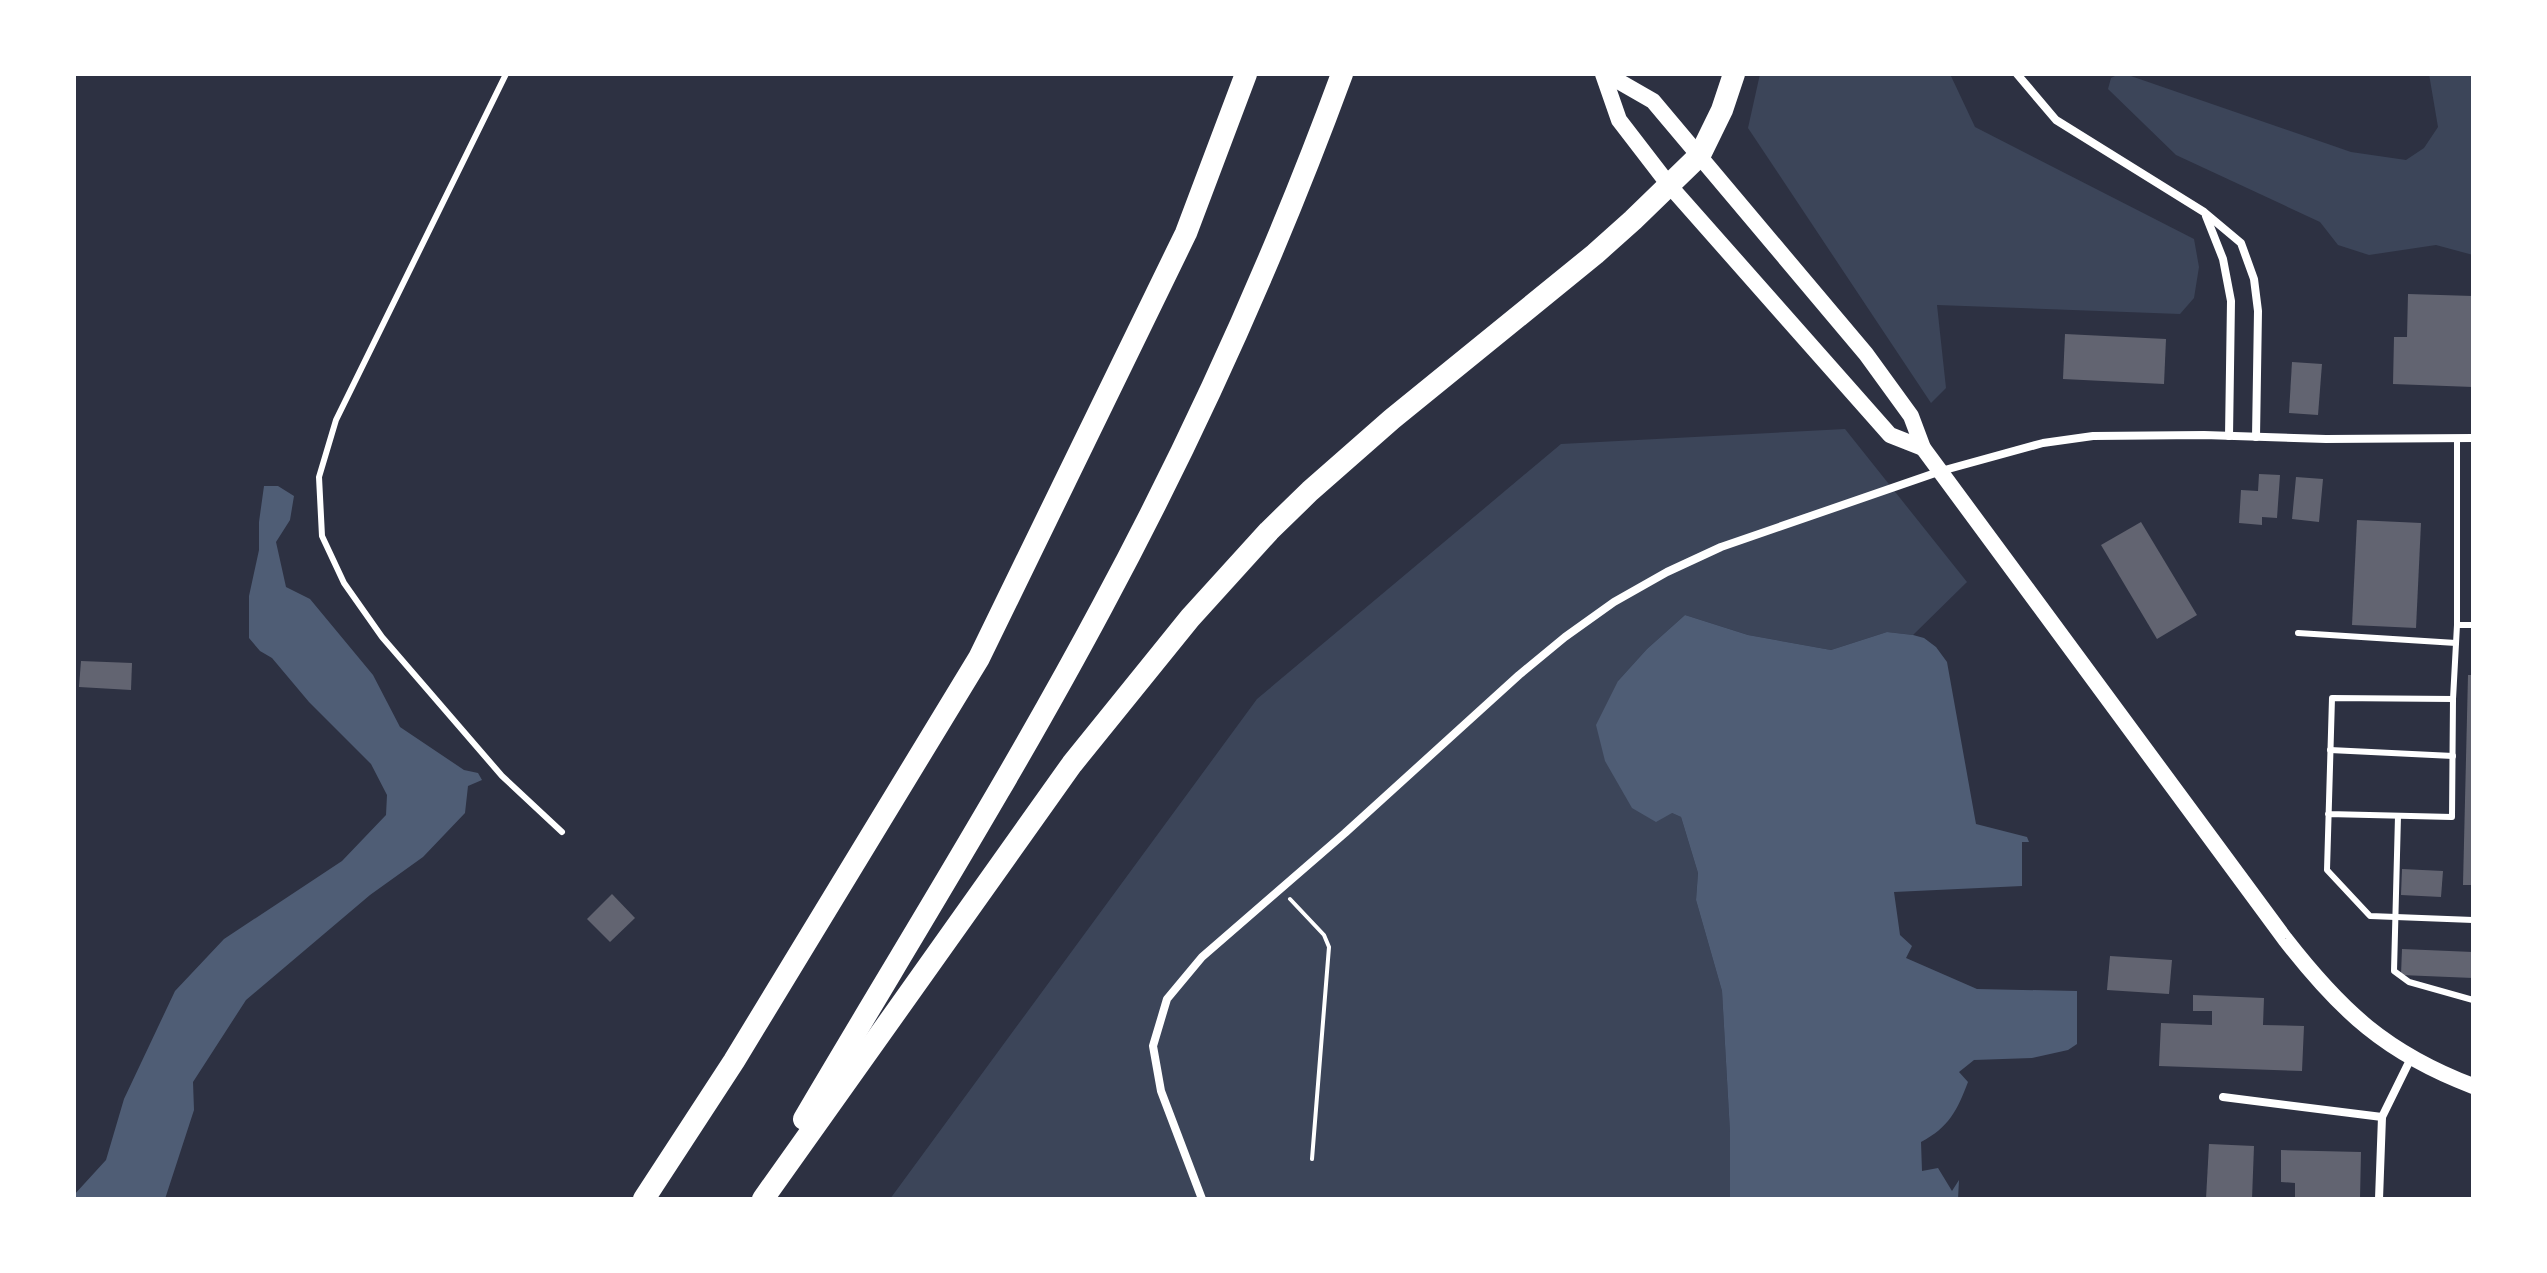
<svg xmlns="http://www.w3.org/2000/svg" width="2547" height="1273" viewBox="0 0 2547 1273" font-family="Manrope,sans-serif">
  <rect width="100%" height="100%" fill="#2d3142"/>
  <g fill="#3c4559">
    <path d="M 1760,74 L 1950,74 L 1975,127 L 2194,239 L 2199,267 L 2194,298 L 2180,314 L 1937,305 L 1946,388 L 1931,403 L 1748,128 Z"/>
    <path d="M 2119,74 L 2125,74 L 2351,152 L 2406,160 L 2424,148 L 2438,127 L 2429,74 L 2473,74 L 2473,255 L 2436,245 L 2369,255 L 2338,245 L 2320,222 L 2176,155 L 2108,89 L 2111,78 Z"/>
    <path d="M 1845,429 L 1967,582 L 1913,635 L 1887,632 L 1831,650 L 1748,635 L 1685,615 L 1647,649 L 1618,681 L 1672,813 L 1681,817 L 1698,873 L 1696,900 L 1722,991 L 1730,1132 L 1730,1199 L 890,1199 L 1257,699 L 1561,444 Z"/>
  </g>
  <g fill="#4f5d75">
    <path d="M 264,486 L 278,486 L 294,496 L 290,520 L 276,542 L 286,587 L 310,599 L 373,675 L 400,727 L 464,770 L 478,773 L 482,780 L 468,786 L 465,813 L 423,857 L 370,895 L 246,1000 L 193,1082 L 194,1110 L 165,1199 L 74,1199 L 74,1195 L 106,1160 L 124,1099 L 175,991 L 224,939 L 342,861 L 386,815 L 387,795 L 371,764 L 309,702 L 272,658 L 260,651 L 249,638 L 249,596 L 259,550 L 259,522 Z"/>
    <path d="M 1685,615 L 1748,635 L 1831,650 L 1887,632 L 1913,635 L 1924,638 L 1936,647 L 1947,662 L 1976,824 L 2027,837 L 2029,842 L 2022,842 L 2022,886 L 1894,892 L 1900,935 L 1912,946 L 1906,958 L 1977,989 L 2077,991 L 2077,1044 L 2068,1050 L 2032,1058 L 1974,1060 L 1959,1072 L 1968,1082 C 1957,1111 1949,1127 1921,1142 L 1922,1171 L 1938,1168 L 1952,1191 L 1959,1180 L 1958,1199 L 1730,1199 L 1730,1132 L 1722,991 L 1696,900 L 1698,873 L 1681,817 L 1672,813 L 1656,822 L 1632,808 L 1605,761 L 1596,725 L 1618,681 L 1647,649 Z"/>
  </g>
  <g fill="#626471">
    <path d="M 2408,294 L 2473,296 L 2473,387 L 2393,384 L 2394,337 L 2407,337 Z"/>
    <path d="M 2065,334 L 2166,339 L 2164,384 L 2063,379 Z"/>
    <path d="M 2292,362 L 2322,364 L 2318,415 L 2289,413 Z"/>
    <path d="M 2259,474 L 2280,475 L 2277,518 L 2262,517 L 2262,525 L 2239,523 L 2241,490 L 2258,491 Z"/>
    <path d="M 2296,477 L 2323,479 L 2319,522 L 2292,519 Z"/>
    <path d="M 2357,520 L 2421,523 L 2416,628 L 2352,625 Z"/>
    <path d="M 2141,522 L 2197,615 L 2157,639 L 2101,545 Z"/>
    <path d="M 81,661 L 132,663 L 131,690 L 79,687 Z"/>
    <path d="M 2468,675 L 2473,675 L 2473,885 L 2463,885 Z"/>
    <path d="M 2402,869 L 2443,871 L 2441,897 L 2401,895 Z"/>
    <path d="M 612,894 L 635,918 L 610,942 L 587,919 Z"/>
    <path d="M 2402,949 L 2473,952 L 2473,978 L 2401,975 Z"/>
    <path d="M 2110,956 L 2172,960 L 2169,994 L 2107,990 Z"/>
    <path d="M 2193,995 L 2264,998 L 2263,1025 L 2304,1026 L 2302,1071 L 2159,1066 L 2161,1023 L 2212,1025 L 2212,1011 L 2193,1011 Z"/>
    <path d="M 2209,1144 L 2254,1146 L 2252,1199 L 2206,1199 Z"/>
    <path d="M 2281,1150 L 2361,1152 L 2360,1199 L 2295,1199 L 2295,1183 L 2281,1182 Z"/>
  </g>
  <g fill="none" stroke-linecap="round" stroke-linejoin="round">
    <path stroke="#fff" stroke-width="4" d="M 1290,899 L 1324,935 L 1329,947 L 1312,1159"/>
    <g stroke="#fff" stroke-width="6">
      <path d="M 506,74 L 336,420 L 319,477 L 322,536 L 344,583 L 382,637 L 502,776 L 562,832"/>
      <path d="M 2457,625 L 2473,625"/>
      <path d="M 2298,633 L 2456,643"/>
      <path d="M 2453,699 L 2457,625 L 2457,438"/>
      <path d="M 2330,750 L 2453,756"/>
      <path d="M 2328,814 L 2452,817 L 2453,699 L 2332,698 L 2327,870 L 2370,916 L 2473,920"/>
      <path d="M 2398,816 L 2394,971 L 2409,982 L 2473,1000"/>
    </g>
    <g stroke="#fff" stroke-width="8">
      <path d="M 2017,74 L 2056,120 L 2204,212 L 2241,243 L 2254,279 L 2258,311 L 2256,437"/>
      <path d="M 2206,216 L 2223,259 L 2231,301 L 2229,436"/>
      <path d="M 2223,1097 L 2382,1117"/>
      <path d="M 1202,1199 L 1161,1091 L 1153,1046 L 1167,999 L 1202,957 L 1345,833 L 1519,675 L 1565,637 L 1614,602 L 1667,572 L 1721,547 L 1941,471 L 2043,443 L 2093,436 L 2204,435 L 2326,439 L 2473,438"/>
      <path d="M 2379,1199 L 2382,1117 L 2411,1058"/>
    </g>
    <g stroke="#fff" stroke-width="16">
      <path d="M 1603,74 L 1619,120 L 1669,185 L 1890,435 L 1923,448"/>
      <path d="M 1606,74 L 1653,101 L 1866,354 L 1911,416 L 1923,448 L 2285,939 C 2341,1011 2386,1053 2473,1086"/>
    </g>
    <g stroke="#fff" stroke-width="22">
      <path d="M 804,1119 C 904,949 1009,781 1102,607 C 1194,436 1275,256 1342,74"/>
      <path d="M 644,1199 L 734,1061 L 979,658 L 1186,233 L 1246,74"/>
      <path d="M 763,1199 L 1072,764 L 1190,618 L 1269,531 L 1310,491 L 1392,419 L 1595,254 L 1633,220 L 1700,155 L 1722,110 L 1734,74"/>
    </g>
  </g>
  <rect width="2547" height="1273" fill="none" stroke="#ffffff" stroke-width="152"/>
</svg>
